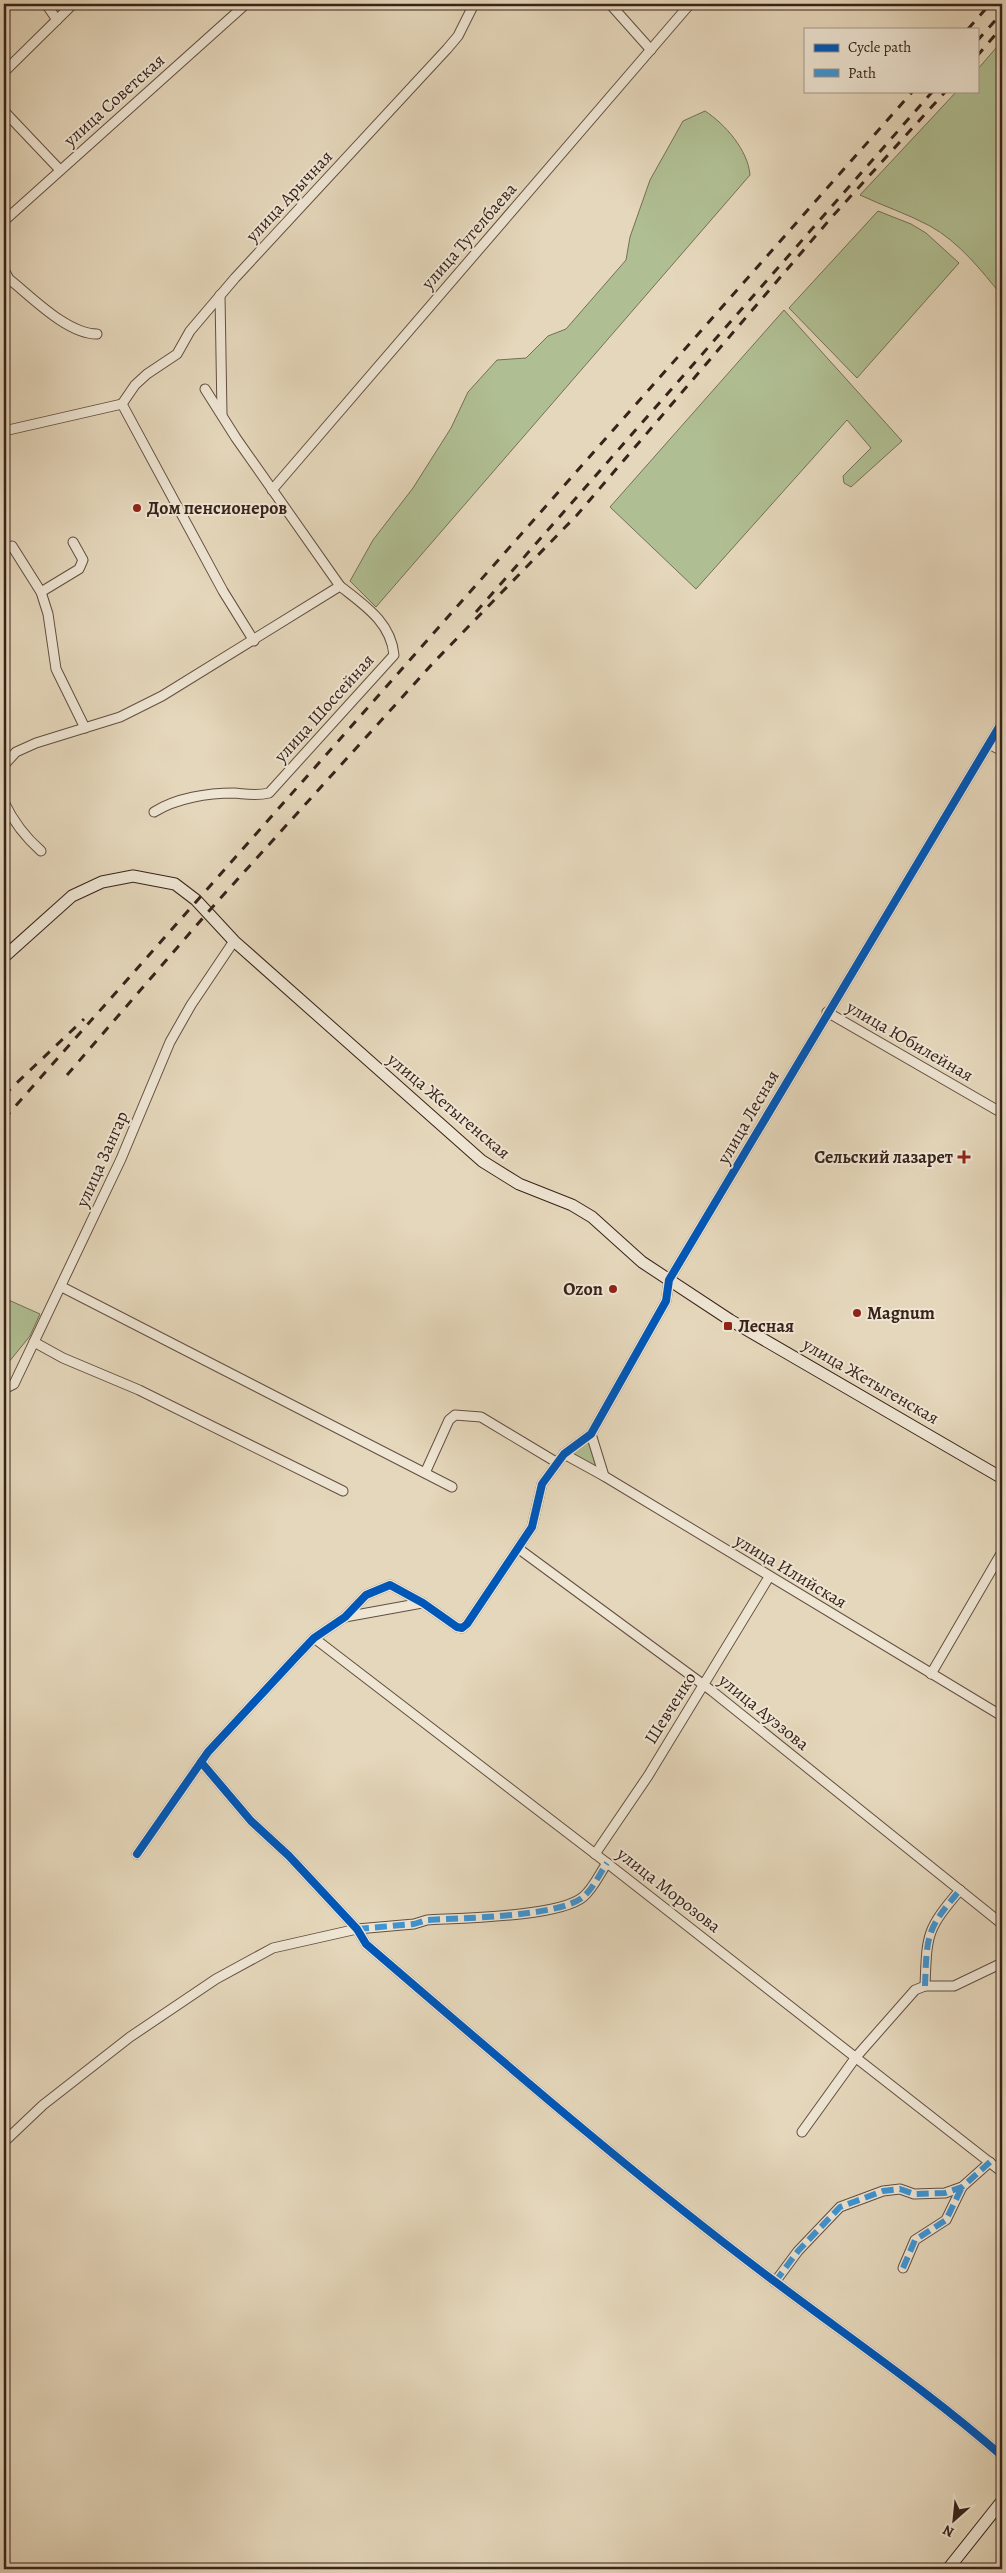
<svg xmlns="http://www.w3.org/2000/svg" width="1006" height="2573" viewBox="0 0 1006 2573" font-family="Alegreya,serif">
  <rect width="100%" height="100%" fill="#e5d7bb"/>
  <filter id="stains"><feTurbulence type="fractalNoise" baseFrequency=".004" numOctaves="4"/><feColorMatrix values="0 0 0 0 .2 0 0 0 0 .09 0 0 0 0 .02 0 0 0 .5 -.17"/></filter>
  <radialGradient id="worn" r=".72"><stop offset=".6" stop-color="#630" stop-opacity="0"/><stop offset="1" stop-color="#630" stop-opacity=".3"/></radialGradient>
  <g fill="#b0bf93" stroke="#747056">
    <path d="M 1002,41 L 1002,296 C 982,271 959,242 930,226 C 908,214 883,206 860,195 L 957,91 L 977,91 L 977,70 Z"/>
    <path d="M 705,111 C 725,124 748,150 750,175 L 376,607 L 350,581 L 373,540 L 413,488 L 451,428 L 468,392 L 497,360 L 526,358 L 548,336 L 566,329 L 626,260 L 630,237 L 650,180 L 683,121 Z"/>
    <path d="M 878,211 L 911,224 L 926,233 L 959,263 L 857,378 L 789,308 Z"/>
    <path d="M 784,310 L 902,441 L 851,487 L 844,483 L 843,476 L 871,448 L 847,420 L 696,589 L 610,507 Z"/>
    <path d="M 4,1298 L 40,1314 L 30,1336 L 4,1368 Z"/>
    <path d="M 589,1441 L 600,1469 L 572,1454 Z"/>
  </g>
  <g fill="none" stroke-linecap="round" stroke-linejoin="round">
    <g stroke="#634f42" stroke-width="11">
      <g id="street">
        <path d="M 46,4 L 57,20"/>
        <path d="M 610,4 L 651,50"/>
        <path d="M 4,72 L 73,4"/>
        <path d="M 4,111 L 60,170"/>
        <path d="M 4,221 L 246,4"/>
        <path d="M 4,270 L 9,279 C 32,297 67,334 97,334"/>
        <path d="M 220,295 L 222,415"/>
        <path d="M 205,389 L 236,438 L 340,586"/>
        <path d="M 122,404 L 135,385 L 147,374 L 177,354 L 190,331 L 235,278 L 447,49 L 458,36 L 474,4"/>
        <path d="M 122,404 L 223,591 L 254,641"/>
        <path d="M 4,431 L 122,404"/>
        <path d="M 272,490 L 690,4"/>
        <path d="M 12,546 L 41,592 L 48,614 L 56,669 L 85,728"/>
        <path d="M 41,592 L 79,569 L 83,560 L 73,542"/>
        <path d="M 989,744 L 1002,751"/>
        <path d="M 4,765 L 16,752 L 36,743 L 120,717 L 162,696 L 340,586 C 364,605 391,622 394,655 L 269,793 C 256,796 247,794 234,793 C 208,793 176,798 154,812"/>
        <path d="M 4,802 C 13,821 25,837 41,851"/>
        <path d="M 827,1012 L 1002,1113"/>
        <path d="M 62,1287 L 452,1487"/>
        <path d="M 34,1342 L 63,1358 L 139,1390 L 343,1491"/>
        <path d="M 4,1389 L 14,1384 L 121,1159 L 170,1042 L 191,1005 L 234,941"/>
        <path d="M 591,1434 L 604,1476"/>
        <path d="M 564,1454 L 604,1476 L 1002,1716"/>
        <path d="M 425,1473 L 449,1420 L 455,1415 L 481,1417 L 556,1462"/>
        <path d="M 519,1549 L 712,1691 L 1002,1924"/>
        <path d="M 345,1617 L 422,1603"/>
        <path d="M 314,1638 L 607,1863 L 1002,2172"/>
        <path d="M 931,1674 L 1002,1552"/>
        <path d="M 201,1762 L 251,1821 L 289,1856 L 357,1929 L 366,1944 C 500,2059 633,2175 774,2281 C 851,2339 930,2393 1002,2456"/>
        <path d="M 137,1854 L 208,1752 L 296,1657 L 314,1638 L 345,1617 L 366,1595 L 390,1585 L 423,1603 L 457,1627 L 462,1628 L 467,1624 L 532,1527 L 542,1484 L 564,1454 L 591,1434 L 666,1301 L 669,1280 L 1002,722"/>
        <path d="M 595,1854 L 648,1776 L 769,1577"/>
        <path d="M 925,1986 C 927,1934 926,1930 960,1890"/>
        <path d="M 802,2132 L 856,2057 L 915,1990 L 925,1986 L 954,1986 L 1002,1963"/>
        <path d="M 4,2142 L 43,2105 L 130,2037 L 216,1979 L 273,1948 L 357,1929 L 414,1924 L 427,1920 C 460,1918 559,1917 583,1897 C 593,1889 600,1873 607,1863"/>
        <path d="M 903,2268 L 915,2240 L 946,2220 L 962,2187"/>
        <path d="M 775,2282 L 798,2251 L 840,2207 L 883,2191 L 900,2189 L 914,2194 L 945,2193 L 962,2187 L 990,2162"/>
      </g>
    </g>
    <g stroke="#38221a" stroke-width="13">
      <g id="secondary">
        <path d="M 4,957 L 72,896 L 102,882 L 133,876 L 175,884 L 196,900 L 234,941 L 482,1161 L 519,1184 L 572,1205 L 592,1217 L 642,1262 L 730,1320 L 1002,1478"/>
        <path d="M 948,2569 L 1002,2501"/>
      </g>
    </g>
    <use href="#street" stroke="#eee5d3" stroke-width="9"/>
    <use href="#secondary" stroke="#eee5d3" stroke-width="11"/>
    <g stroke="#38221a" stroke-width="3" stroke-dasharray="9 9" stroke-linecap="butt">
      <path d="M 968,29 L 990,4"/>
      <path d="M 977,41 L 1002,13"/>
      <path d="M 977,56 L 1002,27"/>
      <path d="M 476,612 L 933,91"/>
      <path d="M 67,1075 L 208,912 L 434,662 L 577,515 L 831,218 L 946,91"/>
      <path d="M 4,1095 L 84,1019"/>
      <path d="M 4,1119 L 913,91"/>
    </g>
    <g stroke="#3e95d4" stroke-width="6" stroke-dasharray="12 6" stroke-linecap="butt">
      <path d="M 357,1929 L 414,1924 L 427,1920 C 460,1918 559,1917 583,1897 C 593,1889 600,1873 607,1863"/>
      <path d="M 925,1986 C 927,1934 926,1930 960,1890"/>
      <path d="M 903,2268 L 915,2240 L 946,2220 L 962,2187"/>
      <path d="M 775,2282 L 798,2251 L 840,2207 L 883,2191 L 900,2189 L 914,2194 L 945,2193 L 962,2187 L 990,2162"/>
    </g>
    <g stroke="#eee5d3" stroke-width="11">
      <g id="cycleway">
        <path d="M 201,1762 L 251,1821 L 289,1856 L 357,1929 L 366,1944 C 500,2059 633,2175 774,2281 C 851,2339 930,2393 1002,2456"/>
        <path d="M 137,1854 L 208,1752 L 296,1657 L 314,1638 L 345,1617 L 366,1595 L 390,1585 L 423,1603 L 457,1627 L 462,1628 L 467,1624 L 532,1527 L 542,1484 L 564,1454 L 591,1434 L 666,1301 L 669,1280 L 1002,722"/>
      </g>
    </g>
    <use href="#cycleway" stroke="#0057b8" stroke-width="8"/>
  </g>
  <g fill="#8f2418" stroke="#eee5d3" stroke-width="2">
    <circle cx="137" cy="508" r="5"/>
    <path d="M961.5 1149.5h5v5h5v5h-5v5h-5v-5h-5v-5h5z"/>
    <circle cx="613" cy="1289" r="5"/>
    <circle cx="857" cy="1313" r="5"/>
    <rect x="723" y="1321" width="10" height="10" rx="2.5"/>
  </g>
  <g text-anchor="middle" stroke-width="4" stroke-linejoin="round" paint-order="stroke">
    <g font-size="18" fill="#38221a" stroke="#eee5d3">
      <text transform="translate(114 100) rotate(-42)" y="6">улица Советская</text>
      <text transform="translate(289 196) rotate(-47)" y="6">улица Арычная</text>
      <text transform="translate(469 236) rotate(-49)" y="6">улица Тугелбаева</text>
      <text transform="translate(324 708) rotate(-48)" y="6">улица Шоссейная</text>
      <text transform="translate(910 1041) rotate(30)" y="6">улица Юбилейная</text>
      <text transform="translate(449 1106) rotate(40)" y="6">улица Жетыгенская</text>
      <text transform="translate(748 1117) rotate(-60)" y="6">улица Лесная</text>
      <text transform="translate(102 1159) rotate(-66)" y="6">улица Зангар</text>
      <text transform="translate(871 1381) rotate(30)" y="6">улица Жетыгенская</text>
      <text transform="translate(791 1571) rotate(31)" y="6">улица Илийская</text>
      <text transform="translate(670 1708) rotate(-58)" y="6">Шевченко</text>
      <text transform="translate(764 1712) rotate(39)" y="6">улица Ауэзова</text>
      <text transform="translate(669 1890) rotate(38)" y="6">улица Морозова</text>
    </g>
    <g font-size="18" font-weight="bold" fill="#38221a" stroke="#eee5d3" text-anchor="start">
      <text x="147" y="514">Дом пенсионеров</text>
      <text x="953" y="1163" text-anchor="end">Сельский лазарет</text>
      <text x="603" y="1295" text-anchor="end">Ozon</text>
      <text x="867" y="1319">Magnum</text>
      <text x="738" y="1332">Лесная</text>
    </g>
  </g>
  <rect width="1006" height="2573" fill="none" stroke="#e5d7bb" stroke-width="20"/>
  <rect x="5" y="5" width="996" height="2563" fill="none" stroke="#38221a" stroke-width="2.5"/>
  <rect x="10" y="10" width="986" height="2553" fill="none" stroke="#38221a"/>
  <rect x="804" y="28" width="175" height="65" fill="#eee5d3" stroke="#a59789"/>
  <rect x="814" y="44" width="25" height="8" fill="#0057b8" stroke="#a59789"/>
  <text x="848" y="52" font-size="15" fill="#38221a">Cycle path</text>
  <rect x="814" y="69" width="25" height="8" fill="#3e95d4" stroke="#a59789"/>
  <text x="848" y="78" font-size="15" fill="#38221a">Path</text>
  <g transform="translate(954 2520) rotate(207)" stroke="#eee5d3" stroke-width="4" paint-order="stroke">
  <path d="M0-4L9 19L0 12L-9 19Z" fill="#38221a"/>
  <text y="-8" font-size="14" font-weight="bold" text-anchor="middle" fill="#38221a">N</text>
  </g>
  <rect width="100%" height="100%" filter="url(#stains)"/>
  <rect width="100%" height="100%" fill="url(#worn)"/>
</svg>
